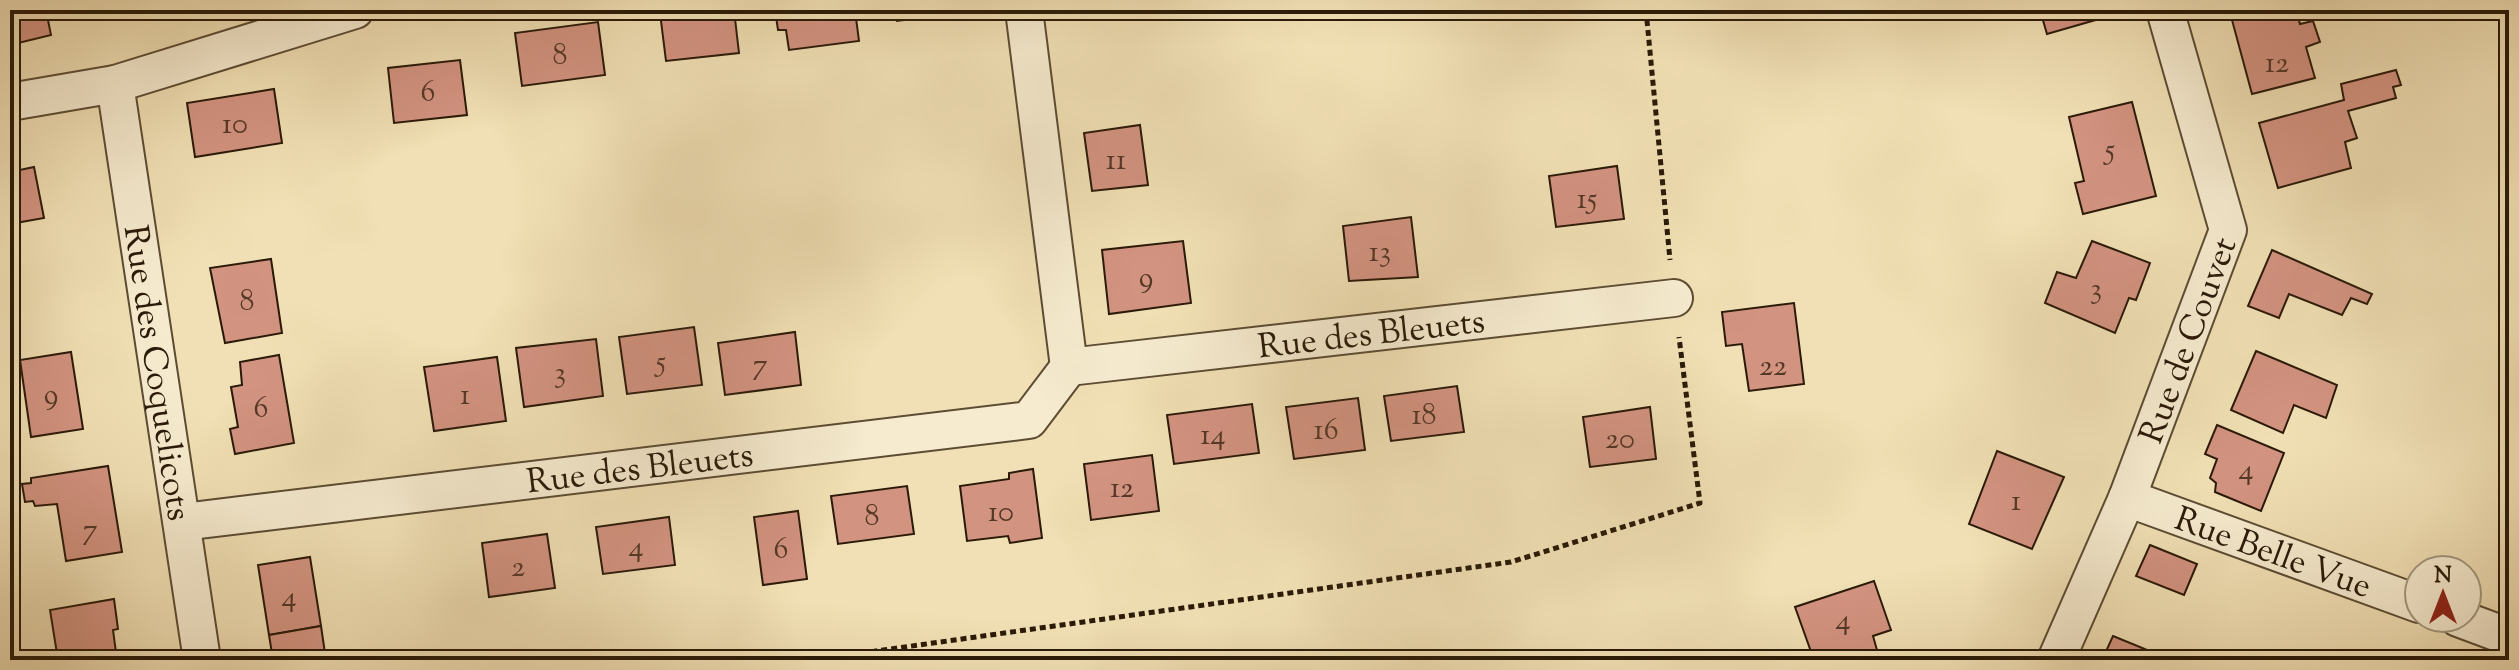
<svg xmlns="http://www.w3.org/2000/svg" width="2519" height="670" viewBox="0 0 2519 670" font-family="'Sorts Mill Goudy',serif">
  <rect width="100%" height="100%" fill="#f1e0b5"/>
  <filter id="stains"><feTurbulence type="fractalNoise" baseFrequency=".0025" numOctaves="4"/><feColorMatrix values="0 0 0 0 .2 0 0 0 0 .09 0 0 0 0 .02 0 0 0 .5 -.17"/></filter>
  <radialGradient id="worn" r=".72"><stop offset=".6" stop-color="#630" stop-opacity="0"/><stop offset="1" stop-color="#630" stop-opacity=".3"/></radialGradient>
  <g fill="#d39381" stroke="#2a1a08" stroke-width="2">
    <path d="M 10,10 L 46,10 L 51,35 L 10,45 Z"/>
    <path d="M 85,10 L 132,10 L 86,18 Z"/>
    <path d="M 688,10 L 734,10 L 739,53 L 666,61 L 660,13 Z"/>
    <path d="M 775,10 L 855,10 L 859,41 L 789,50 L 786,30 L 778,30 Z"/>
    <path d="M 895,10 L 976,10 L 976,11 L 897,21 Z"/>
    <path d="M 2040,10 L 2096,10 L 2099,19 L 2047,34 Z"/>
    <path d="M 2269,10 L 2296,10 L 2300,24 L 2313,21 L 2320,42 L 2306,47 L 2315,78 L 2252,94 L 2232,20 Z"/>
    <path d="M 598,22 L 605,75 L 522,86 L 515,33 Z"/>
    <path d="M 460,60 L 467,115 L 394,123 L 388,68 Z"/>
    <path d="M 2396,70 L 2401,85 L 2393,87 L 2396,98 L 2348,111 L 2357,138 L 2345,142 L 2351,168 L 2278,188 L 2259,123 L 2344,100 L 2341,84 Z"/>
    <path d="M 274,89 L 282,143 L 195,157 L 187,103 Z"/>
    <path d="M 2132,102 L 2156,196 L 2083,214 L 2075,183 L 2084,181 L 2069,117 Z"/>
    <path d="M 1140,125 L 1148,185 L 1092,191 L 1084,133 Z"/>
    <path d="M 1617,166 L 1624,219 L 1556,227 L 1549,176 Z"/>
    <path d="M 34,167 L 44,218 L 10,224 L 10,172 Z"/>
    <path d="M 1411,217 L 1418,277 L 1349,281 L 1343,226 Z"/>
    <path d="M 1183,241 L 1191,303 L 1109,314 L 1102,250 Z"/>
    <path d="M 2092,241 L 2150,263 L 2136,300 L 2129,298 L 2115,333 L 2045,303 L 2057,272 L 2076,278 Z"/>
    <path d="M 2272,250 L 2372,294 L 2367,304 L 2351,298 L 2342,315 L 2289,294 L 2279,318 L 2248,306 Z"/>
    <path d="M 271,259 L 282,333 L 225,343 L 210,268 Z"/>
    <path d="M 1794,303 L 1804,384 L 1749,391 L 1742,344 L 1726,346 L 1722,312 Z"/>
    <path d="M 694,327 L 702,385 L 627,394 L 619,337 Z"/>
    <path d="M 795,332 L 801,385 L 725,395 L 718,343 Z"/>
    <path d="M 596,339 L 603,396 L 524,407 L 516,348 Z"/>
    <path d="M 2256,351 L 2337,385 L 2326,418 L 2294,405 L 2283,433 L 2231,410 Z"/>
    <path d="M 71,352 L 83,429 L 31,437 L 20,360 Z"/>
    <path d="M 279,355 L 294,443 L 235,454 L 230,429 L 238,427 L 231,387 L 242,385 L 240,362 Z"/>
    <path d="M 497,357 L 506,421 L 434,431 L 424,367 Z"/>
    <path d="M 1457,386 L 1464,432 L 1391,441 L 1384,396 Z"/>
    <path d="M 1358,398 L 1365,450 L 1294,459 L 1286,407 Z"/>
    <path d="M 1252,404 L 1259,453 L 1174,464 L 1167,415 Z"/>
    <path d="M 1650,407 L 1656,459 L 1590,467 L 1583,417 Z"/>
    <path d="M 2217,425 L 2284,453 L 2261,511 L 2215,492 L 2216,483 L 2210,478 L 2217,459 L 2205,454 Z"/>
    <path d="M 1997,451 L 2064,477 L 2032,549 L 1969,524 Z"/>
    <path d="M 1152,455 L 1159,511 L 1091,520 L 1084,464 Z"/>
    <path d="M 108,466 L 122,552 L 66,561 L 57,504 L 35,506 L 33,501 L 25,502 L 22,484 L 31,483 L 31,478 Z"/>
    <path d="M 1033,469 L 1042,538 L 1010,543 L 1008,536 L 967,541 L 960,486 L 1009,479 L 1009,473 Z"/>
    <path d="M 907,486 L 914,534 L 838,544 L 831,496 Z"/>
    <path d="M 798,511 L 807,579 L 763,585 L 754,517 Z"/>
    <path d="M 669,517 L 675,565 L 603,574 L 596,527 Z"/>
    <path d="M 547,534 L 555,588 L 489,597 L 482,543 Z"/>
    <path d="M 2150,545 L 2197,564 L 2184,595 L 2136,576 Z"/>
    <path d="M 310,557 L 321,626 L 269,635 L 258,565 Z"/>
    <path d="M 1874,581 L 1891,630 L 1873,636 L 1877,650 L 1847,660 L 1814,660 L 1795,607 Z"/>
    <path d="M 114,599 L 118,629 L 113,630 L 117,660 L 58,660 L 50,610 Z"/>
    <path d="M 321,626 L 326,660 L 273,660 L 269,635 Z"/>
    <path d="M 2113,636 L 2157,654 L 2154,660 L 2102,660 Z"/>
  </g>
  <g fill="none" stroke-linecap="round" stroke-linejoin="round">
    <g stroke="#5c4c33" stroke-width="40">
      <g id="street">
        <path id="s1" d="M 1024,10 L 1069,367 L 1674,298"/>
        <path id="s2" d="M 115,84 L 202,660"/>
        <path d="M 10,102 L 115,84 L 355,10"/>
        <path id="s3" d="M 2127,498 L 2419,604"/>
        <path id="s4" d="M 183,522 L 1029,420 L 1069,367"/>
        <path d="M 2458,618 L 2509,637"/>
        <path id="s5" d="M 2056,660 L 2127,498 L 2228,230 L 2165,10"/>
      </g>
    </g>
    <g stroke="#2a1a08" stroke-width="5" stroke-dasharray="6 4" stroke-linecap="butt">
      <path d="M 1646,10 L 1670,260"/>
      <path d="M 812,660 L 1511,562 L 1700,503 L 1679,337"/>
    </g>
    <use href="#street" stroke="#f6ebcf" stroke-width="36"/>
  </g>
  <g text-anchor="middle" stroke-width="6" stroke-linejoin="round" paint-order="stroke">
    <g font-size="30" fill="#543826">
      <text x="560" y="64">8</text>
      <text x="2277" y="72">12</text>
      <text x="428" y="101">6</text>
      <text x="235" y="133">10</text>
      <text x="2110" y="159">5</text>
      <text x="1116" y="169">11</text>
      <text x="1587" y="208">15</text>
      <text x="1380" y="261">13</text>
      <text x="1146" y="287">9</text>
      <text x="2096" y="298">3</text>
      <text x="247" y="310">8</text>
      <text x="661" y="371">5</text>
      <text x="760" y="374">7</text>
      <text x="1773" y="375">22</text>
      <text x="560" y="382">3</text>
      <text x="51" y="404">9</text>
      <text x="465" y="404">1</text>
      <text x="261" y="417">6</text>
      <text x="1424" y="424">18</text>
      <text x="1326" y="439">16</text>
      <text x="1213" y="444">14</text>
      <text x="1620" y="448">20</text>
      <text x="2246" y="479">4</text>
      <text x="1122" y="497">12</text>
      <text x="2016" y="510">1</text>
      <text x="1001" y="521">10</text>
      <text x="872" y="525">8</text>
      <text x="90" y="539">7</text>
      <text x="636" y="556">4</text>
      <text x="781" y="558">6</text>
      <text x="518" y="576">2</text>
      <text x="289" y="606">4</text>
      <text x="1843" y="629">4</text>
    </g>
    <g font-size="34" fill="#2a1a08" stroke="#f6ebcf">
      <text dy="12" stroke="none"><textPath href="#s1" startOffset="664">Rue des Bleuets</textPath></text>
      <text dy="12" stroke="none"><textPath href="#s5" startOffset="346">Rue de Couvet</textPath></text>
      <text dy="12" stroke="none"><textPath href="#s2" startOffset="292">Rue des Coquelicots</textPath></text>
      <text dy="12" stroke="none"><textPath href="#s4" startOffset="460">Rue des Bleuets</textPath></text>
      <text dy="12" stroke="none"><textPath href="#s3" startOffset="156">Rue Belle Vue</textPath></text>
    </g>
  </g>
  <rect width="2519" height="670" fill="none" stroke="#f1e0b5" stroke-width="40"/>
  <rect x="12" y="12" width="2495" height="646" fill="none" stroke="#2a1a08" stroke-width="4"/>
  <rect x="20" y="20" width="2479" height="630" fill="none" stroke="#2a1a08" stroke-width="2"/>
  <g transform="translate(2443 594)"><circle r="38" fill="#f6ebcf" stroke="#a4977f" stroke-width="2"/>
  <path d="M0-6L14 30L0 20L-14 30Z" fill="#8f2418"/>
  <text y="-12" font-size="22" font-weight="bold" text-anchor="middle" fill="#2a1a08">N</text>
  </g>
  <rect width="100%" height="100%" filter="url(#stains)"/>
  <rect width="100%" height="100%" fill="url(#worn)"/>
</svg>
